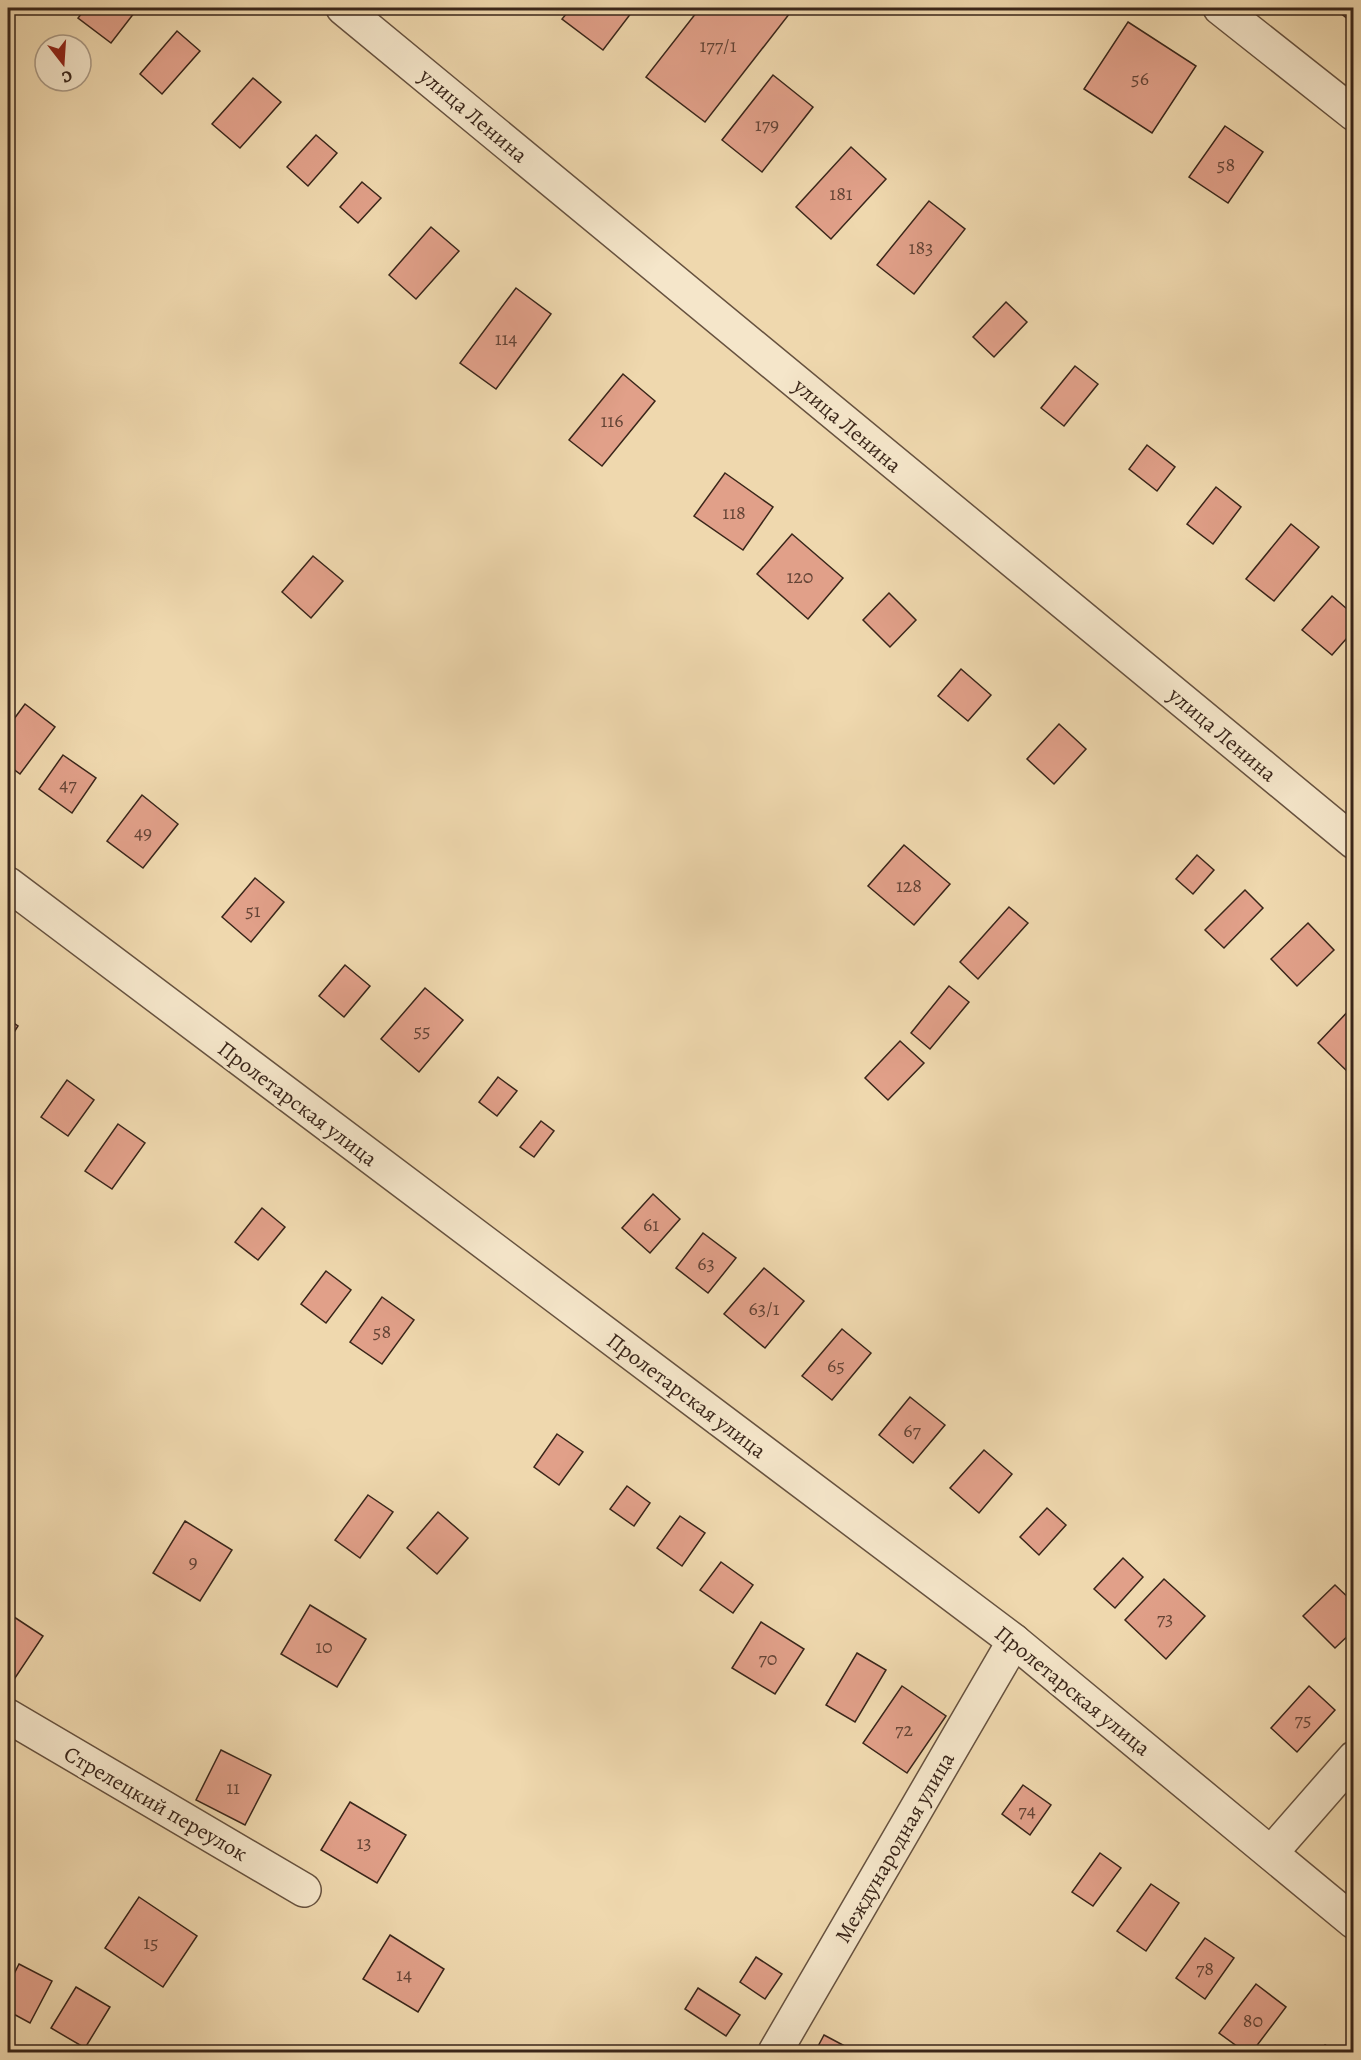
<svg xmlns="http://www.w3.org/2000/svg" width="1361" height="2060" viewBox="0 0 1361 2060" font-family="Alegreya,serif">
  <rect width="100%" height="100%" fill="#efd8ae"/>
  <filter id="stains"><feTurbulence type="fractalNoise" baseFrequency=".00333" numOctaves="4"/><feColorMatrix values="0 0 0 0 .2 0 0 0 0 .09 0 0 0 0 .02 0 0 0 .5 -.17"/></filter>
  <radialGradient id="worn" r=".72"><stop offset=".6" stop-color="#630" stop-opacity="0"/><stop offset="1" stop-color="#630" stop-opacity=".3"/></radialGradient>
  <g fill="#e1a089" stroke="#3a261a" stroke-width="1.5">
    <path d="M 86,8 L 138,8 L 111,43 L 78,18 Z"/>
    <path d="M 571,8 L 635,8 L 603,50 L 562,19 Z"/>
    <path d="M 700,8 L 782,8 L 790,13 L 705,122 L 646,77 Z"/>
    <path d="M 1334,8 L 1354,8 L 1354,24 Z"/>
    <path d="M 1128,22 L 1196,66 L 1152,133 L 1084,89 Z"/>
    <path d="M 177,31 L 200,51 L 162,94 L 140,74 Z"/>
    <path d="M 773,75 L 813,107 L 762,172 L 722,140 Z"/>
    <path d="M 253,78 L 281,102 L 240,148 L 212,124 Z"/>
    <path d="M 1225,126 L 1263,152 L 1228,203 L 1189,177 Z"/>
    <path d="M 316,135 L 337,153 L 308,186 L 287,167 Z"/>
    <path d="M 851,147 L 886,179 L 831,239 L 796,207 Z"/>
    <path d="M 362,182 L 381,198 L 358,223 L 340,207 Z"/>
    <path d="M 929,201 L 965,229 L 914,294 L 877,265 Z"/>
    <path d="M 431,227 L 459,251 L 416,299 L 389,275 Z"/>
    <path d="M 516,288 L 551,314 L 496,389 L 460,363 Z"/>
    <path d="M 1006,302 L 1027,322 L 994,357 L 973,337 Z"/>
    <path d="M 1075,366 L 1098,384 L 1064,426 L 1041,408 Z"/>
    <path d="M 623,374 L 655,401 L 602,466 L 569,440 Z"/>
    <path d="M 1147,445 L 1175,467 L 1157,491 L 1129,469 Z"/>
    <path d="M 725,473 L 773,507 L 743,550 L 694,516 Z"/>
    <path d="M 1216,487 L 1241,507 L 1213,544 L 1187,524 Z"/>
    <path d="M 1291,524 L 1319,547 L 1274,601 L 1246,579 Z"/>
    <path d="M 792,534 L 843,578 L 808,619 L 757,574 Z"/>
    <path d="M 313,556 L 343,581 L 311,618 L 282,592 Z"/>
    <path d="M 889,593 L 916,620 L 890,647 L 863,620 Z"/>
    <path d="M 1332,596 L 1354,615 L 1354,630 L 1332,655 L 1302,630 Z"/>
    <path d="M 961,669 L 991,695 L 968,721 L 938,696 Z"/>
    <path d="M 25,704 L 55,727 L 20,774 L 8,765 L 8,727 Z"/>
    <path d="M 1059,724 L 1086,749 L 1054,784 L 1027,759 Z"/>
    <path d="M 63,755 L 96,778 L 72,813 L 39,789 Z"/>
    <path d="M 142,795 L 178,824 L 143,868 L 107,841 Z"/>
    <path d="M 904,845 L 950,884 L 914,925 L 868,886 Z"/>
    <path d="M 1197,855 L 1214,870 L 1193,894 L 1176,879 Z"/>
    <path d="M 255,878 L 284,902 L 251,942 L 222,917 Z"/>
    <path d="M 1245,890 L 1263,908 L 1224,948 L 1205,930 Z"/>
    <path d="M 1009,907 L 1028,923 L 978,979 L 960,962 Z"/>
    <path d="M 1308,923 L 1334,950 L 1297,986 L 1271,959 Z"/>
    <path d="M 345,965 L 370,986 L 344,1017 L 319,996 Z"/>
    <path d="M 949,986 L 969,1002 L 930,1049 L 911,1033 Z"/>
    <path d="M 425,988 L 463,1020 L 419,1072 L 381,1039 Z"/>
    <path d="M 1354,1005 L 1354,1070 L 1350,1074 L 1318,1043 Z"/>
    <path d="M 8,1019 L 18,1026 L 8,1042 Z"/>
    <path d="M 900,1041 L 924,1063 L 888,1100 L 865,1078 Z"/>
    <path d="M 498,1077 L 517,1091 L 497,1116 L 479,1102 Z"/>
    <path d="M 67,1080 L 94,1100 L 68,1136 L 41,1117 Z"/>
    <path d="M 541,1121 L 554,1131 L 534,1157 L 520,1147 Z"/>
    <path d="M 118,1124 L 145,1143 L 112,1189 L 85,1171 Z"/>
    <path d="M 653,1194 L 680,1219 L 650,1253 L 622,1228 Z"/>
    <path d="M 262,1208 L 285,1227 L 258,1260 L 235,1242 Z"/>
    <path d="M 703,1233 L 736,1258 L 708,1293 L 676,1268 Z"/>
    <path d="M 764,1268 L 804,1301 L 765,1348 L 724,1314 Z"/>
    <path d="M 326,1271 L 351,1290 L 326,1323 L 301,1304 Z"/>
    <path d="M 382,1297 L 414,1320 L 382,1364 L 350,1342 Z"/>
    <path d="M 842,1329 L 871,1353 L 832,1400 L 802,1376 Z"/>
    <path d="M 910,1397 L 945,1425 L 913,1463 L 879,1435 Z"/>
    <path d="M 557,1434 L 583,1452 L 559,1485 L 534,1467 Z"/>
    <path d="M 984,1450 L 1012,1474 L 979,1513 L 950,1488 Z"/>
    <path d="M 627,1486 L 650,1503 L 634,1526 L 610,1509 Z"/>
    <path d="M 368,1495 L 393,1512 L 360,1558 L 335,1540 Z"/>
    <path d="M 1047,1508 L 1066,1525 L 1039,1555 L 1020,1537 Z"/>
    <path d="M 438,1512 L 468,1538 L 437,1574 L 407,1548 Z"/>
    <path d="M 680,1516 L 705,1533 L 682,1566 L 657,1548 Z"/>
    <path d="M 185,1521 L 232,1550 L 200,1601 L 153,1573 Z"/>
    <path d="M 1123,1558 L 1143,1577 L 1115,1608 L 1094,1589 Z"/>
    <path d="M 721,1562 L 753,1585 L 733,1613 L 700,1590 Z"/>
    <path d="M 1164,1579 L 1205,1616 L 1166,1659 L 1125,1620 Z"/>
    <path d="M 1335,1585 L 1354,1603 L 1354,1630 L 1335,1648 L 1303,1616 Z"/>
    <path d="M 310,1605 L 366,1639 L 337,1687 L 281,1654 Z"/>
    <path d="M 8,1613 L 43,1636 L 15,1678 L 8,1673 Z"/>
    <path d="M 761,1622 L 804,1649 L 775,1694 L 732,1668 Z"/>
    <path d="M 857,1653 L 886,1670 L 855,1722 L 826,1705 Z"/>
    <path d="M 902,1686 L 946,1716 L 907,1773 L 863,1743 Z"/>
    <path d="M 1309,1686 L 1335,1710 L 1297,1752 L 1271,1728 Z"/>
    <path d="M 221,1750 L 271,1775 L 245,1825 L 196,1800 Z"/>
    <path d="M 1023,1785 L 1051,1805 L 1030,1835 L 1002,1814 Z"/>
    <path d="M 350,1802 L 406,1835 L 377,1883 L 321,1850 Z"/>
    <path d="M 1100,1853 L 1121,1868 L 1093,1906 L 1072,1892 Z"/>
    <path d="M 1151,1884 L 1179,1903 L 1146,1951 L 1117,1931 Z"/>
    <path d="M 139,1897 L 197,1936 L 163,1987 L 105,1948 Z"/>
    <path d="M 390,1935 L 444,1969 L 418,2012 L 363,1979 Z"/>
    <path d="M 1205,1938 L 1234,1958 L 1205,1999 L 1176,1978 Z"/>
    <path d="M 756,1957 L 782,1974 L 765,1999 L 740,1982 Z"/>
    <path d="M 19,1964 L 52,1981 L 30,2023 L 8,2011 L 8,1986 Z"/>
    <path d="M 1256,1984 L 1286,2007 L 1252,2052 L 1245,2052 L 1219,2033 Z"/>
    <path d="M 76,1987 L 110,2007 L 85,2048 L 51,2028 Z"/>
    <path d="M 698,1988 L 740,2015 L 726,2036 L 685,2009 Z"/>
    <path d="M 824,2035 L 856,2052 L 815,2052 Z"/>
    <path d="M 1325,2045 L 1338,2052 L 1320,2052 Z"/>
  </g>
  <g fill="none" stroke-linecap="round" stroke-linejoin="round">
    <g stroke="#67523f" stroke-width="36">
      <g id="minor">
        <path d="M 343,8 L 1354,842"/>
        <path d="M 1220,8 L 1354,114"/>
        <path d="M 8,884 L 1014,1641 L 1354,1922"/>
        <path d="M 8,1716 L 304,1890"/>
        <path d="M 1271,1853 L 1354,1758"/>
        <path d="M 775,2052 L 1014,1641"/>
      </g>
    </g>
    <use href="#minor" stroke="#f5e6ca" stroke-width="33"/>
  </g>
  <g text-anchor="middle" stroke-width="6" stroke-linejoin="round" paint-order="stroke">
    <g font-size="20" fill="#644436">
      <text x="718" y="52">177/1</text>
      <text x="1140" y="85">56</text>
      <text x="767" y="131">179</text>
      <text x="1226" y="171">58</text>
      <text x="841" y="200">181</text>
      <text x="921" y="254">183</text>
      <text x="506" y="345">114</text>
      <text x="612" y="427">116</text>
      <text x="734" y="519">118</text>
      <text x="800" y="583">120</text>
      <text x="68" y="791">47</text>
      <text x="143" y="839">49</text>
      <text x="909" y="892">128</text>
      <text x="253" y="917">51</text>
      <text x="422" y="1037">55</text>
      <text x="651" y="1231">61</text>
      <text x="706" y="1270">63</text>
      <text x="764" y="1315">63/1</text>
      <text x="382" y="1338">58</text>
      <text x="836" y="1372">65</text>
      <text x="912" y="1437">67</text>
      <text x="193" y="1568">9</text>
      <text x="1165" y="1625">73</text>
      <text x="324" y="1653">10</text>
      <text x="768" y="1665">70</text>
      <text x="1303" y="1726">75</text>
      <text x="904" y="1736">72</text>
      <text x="233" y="1794">11</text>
      <text x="1027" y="1817">74</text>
      <text x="364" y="1849">13</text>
      <text x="151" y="1949">15</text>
      <text x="1205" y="1975">78</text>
      <text x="404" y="1981">14</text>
      <text x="1253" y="2027">80</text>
    </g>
    <g font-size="22" fill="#3a261a" stroke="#f5e6ca">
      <text transform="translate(474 115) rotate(40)" y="8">улица Ленина</text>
      <text transform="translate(848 425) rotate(40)" y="8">улица Ленина</text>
      <text transform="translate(1223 734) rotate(40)" y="8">улица Ленина</text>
      <text transform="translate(298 1103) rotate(37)" y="8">Пролетарская улица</text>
      <text transform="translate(687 1395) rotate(37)" y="8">Пролетарская улица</text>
      <text transform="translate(1073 1690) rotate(39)" y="8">Пролетарская улица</text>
      <text transform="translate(156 1803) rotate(30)" y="8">Стрелецкий переулок</text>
      <text transform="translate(894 1847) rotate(-60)" y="8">Международная улица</text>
    </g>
  </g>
  <rect width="1361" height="2060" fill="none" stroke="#efd8ae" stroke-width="30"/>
  <rect x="9" y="9" width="1343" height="2042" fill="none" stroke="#3a261a" stroke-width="3"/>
  <rect x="15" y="15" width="1331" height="2030" fill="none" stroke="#3a261a" stroke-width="1.5"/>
  <g transform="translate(63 63) rotate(163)"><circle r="28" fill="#f5e6ca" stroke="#aa9984" stroke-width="1.5"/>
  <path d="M0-4.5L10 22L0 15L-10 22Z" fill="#8f2418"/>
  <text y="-9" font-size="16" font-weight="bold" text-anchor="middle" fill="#3a261a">С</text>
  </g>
  <rect width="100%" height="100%" filter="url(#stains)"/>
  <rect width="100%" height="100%" fill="url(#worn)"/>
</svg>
